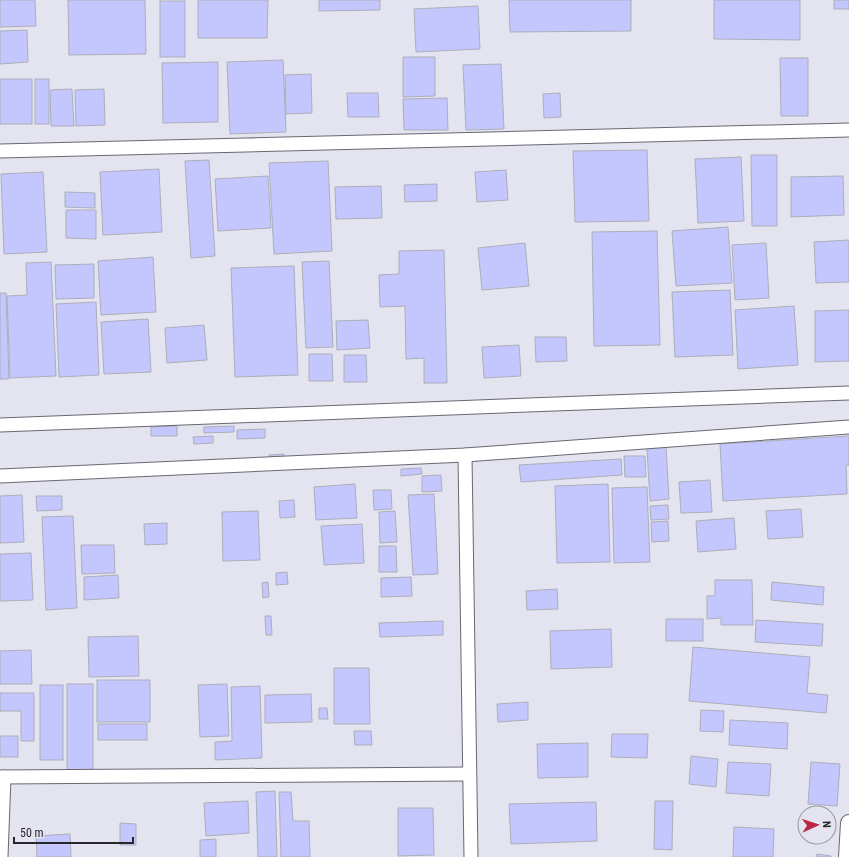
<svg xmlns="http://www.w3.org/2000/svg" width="849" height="857" viewBox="0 0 849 857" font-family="'Roboto Condensed',sans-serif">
  <rect width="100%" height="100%" fill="#e3e4f0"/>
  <g fill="#c4c6fe" stroke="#adaeb9">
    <path d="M 0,0 L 35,0 L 36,26 L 0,27 Z"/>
    <path d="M 68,0 L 145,0 L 146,54 L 69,55 Z"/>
    <path d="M 198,0 L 268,0 L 267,38 L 198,38 Z"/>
    <path d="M 319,0 L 380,0 L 380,10 L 319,11 Z"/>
    <path d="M 509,0 L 631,0 L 631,31 L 510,32 Z"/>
    <path d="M 714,0 L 800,0 L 800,40 L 714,39 Z"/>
    <rect x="834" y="0" width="15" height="9"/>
    <rect x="160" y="1" width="25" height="56"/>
    <path d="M 478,6 L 480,49 L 416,52 L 414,9 Z"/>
    <path d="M 27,30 L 28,62 L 0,64 L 0,31 Z"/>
    <path d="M 403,57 L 435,57 L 435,96 L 403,97 Z"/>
    <path d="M 780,58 L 808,58 L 808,116 L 781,116 Z"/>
    <path d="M 283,60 L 286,132 L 230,134 L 227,62 Z"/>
    <path d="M 218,62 L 218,122 L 163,123 L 162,63 Z"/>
    <path d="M 501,64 L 504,129 L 466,130 L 463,65 Z"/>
    <path d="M 311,74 L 312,113 L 286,114 L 285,75 Z"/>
    <rect x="0" y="79" width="32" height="45"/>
    <rect x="35" y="79" width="14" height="45"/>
    <path d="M 72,89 L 74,126 L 51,126 L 50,90 Z"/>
    <path d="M 104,89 L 105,125 L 76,126 L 75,90 Z"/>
    <path d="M 347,93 L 378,93 L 379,117 L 348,117 Z"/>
    <path d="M 560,93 L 561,117 L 544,118 L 543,94 Z"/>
    <path d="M 447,98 L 448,130 L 404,130 L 403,99 Z"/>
    <path d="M 647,150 L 649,221 L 575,222 L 573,151 Z"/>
    <path d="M 751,155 L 777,155 L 777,226 L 752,226 Z"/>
    <path d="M 741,157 L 744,221 L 698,223 L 695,159 Z"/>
    <path d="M 209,160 L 215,256 L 191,258 L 185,161 Z"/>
    <path d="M 328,161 L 332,251 L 274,254 L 269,163 Z"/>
    <path d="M 159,169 L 162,232 L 103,235 L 100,172 Z"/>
    <path d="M 506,170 L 508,200 L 477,202 L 475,172 Z"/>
    <path d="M 43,172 L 47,252 L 4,254 L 1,174 Z"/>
    <path d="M 268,176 L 271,228 L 218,231 L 215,179 Z"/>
    <path d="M 843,176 L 844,215 L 791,217 L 791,177 Z"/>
    <path d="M 437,184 L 437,201 L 405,202 L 404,185 Z"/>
    <path d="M 381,186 L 382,218 L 336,219 L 335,187 Z"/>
    <path d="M 65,192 L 95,193 L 95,208 L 65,207 Z"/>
    <path d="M 66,210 L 96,210 L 96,239 L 66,238 Z"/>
    <path d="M 728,227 L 732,283 L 676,286 L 672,231 Z"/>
    <path d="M 657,231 L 660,345 L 594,346 L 592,232 Z"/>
    <path d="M 849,240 L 849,282 L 816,283 L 814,242 Z"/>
    <path d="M 525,243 L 529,286 L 482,290 L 478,248 Z"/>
    <path d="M 766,243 L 769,298 L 735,300 L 732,245 Z"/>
    <path d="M 444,250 L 447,383 L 424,383 L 424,358 L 406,359 L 405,306 L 380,307 L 379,275 L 399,274 L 399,251 Z"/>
    <path d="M 153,257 L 156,312 L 101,315 L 98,261 Z"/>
    <path d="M 329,261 L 333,347 L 306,348 L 302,262 Z"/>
    <path d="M 51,262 L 56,376 L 10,378 L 7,296 L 27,295 L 26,263 Z"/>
    <path d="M 94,264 L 94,298 L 56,299 L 55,265 Z"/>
    <path d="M 294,266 L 298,375 L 235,377 L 231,268 Z"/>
    <path d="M 730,290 L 733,355 L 675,357 L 672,292 Z"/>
    <path d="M 0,293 L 6,293 L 9,379 L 0,379 Z"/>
    <path d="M 96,302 L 99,375 L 59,377 L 56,304 Z"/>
    <path d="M 794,306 L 798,365 L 738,369 L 735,310 Z"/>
    <path d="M 849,310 L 849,361 L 815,362 L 815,311 Z"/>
    <path d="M 148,319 L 151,372 L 104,374 L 101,322 Z"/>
    <path d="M 368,320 L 370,348 L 337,350 L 336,321 Z"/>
    <path d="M 204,325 L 207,360 L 167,363 L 165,328 Z"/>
    <path d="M 535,337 L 566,337 L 567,361 L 536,362 Z"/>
    <path d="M 519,345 L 521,376 L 484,378 L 482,347 Z"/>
    <path d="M 309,354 L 332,354 L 333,381 L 309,381 Z"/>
    <path d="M 344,355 L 366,355 L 367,382 L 344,382 Z"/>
    <path d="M 177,426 L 177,436 L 151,436 L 151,427 Z"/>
    <path d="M 234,426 L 234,432 L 204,433 L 204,427 Z"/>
    <path d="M 265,429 L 265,438 L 237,439 L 237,430 Z"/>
    <path d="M 213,436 L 213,443 L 194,444 L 193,437 Z"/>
    <path d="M 849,436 L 849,465 L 846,465 L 847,494 L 723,501 L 720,444 Z"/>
    <path d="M 666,447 L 669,499 L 650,501 L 647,449 Z"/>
    <path d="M 284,454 L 285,461 L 270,462 L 269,455 Z"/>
    <path d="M 624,456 L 645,456 L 646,477 L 625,477 Z"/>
    <path d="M 621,459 L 622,475 L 521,482 L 519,465 Z"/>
    <path d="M 421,468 L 422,474 L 401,476 L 401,469 Z"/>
    <path d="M 441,475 L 442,491 L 422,492 L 422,476 Z"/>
    <path d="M 710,480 L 712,512 L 681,513 L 679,482 Z"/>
    <path d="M 355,484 L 357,518 L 316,520 L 314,487 Z"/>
    <path d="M 608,484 L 610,562 L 557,563 L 555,486 Z"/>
    <path d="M 647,487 L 650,562 L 614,563 L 612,488 Z"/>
    <path d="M 373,490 L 391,490 L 392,509 L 374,510 Z"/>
    <path d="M 434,494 L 438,574 L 413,575 L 408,495 Z"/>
    <path d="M 22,495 L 24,542 L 0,543 L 0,496 Z"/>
    <path d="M 36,496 L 62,496 L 62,510 L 37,511 Z"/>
    <path d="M 294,500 L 295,517 L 280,518 L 279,501 Z"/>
    <path d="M 668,505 L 669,519 L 651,520 L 650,506 Z"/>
    <path d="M 801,509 L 803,537 L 768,539 L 766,511 Z"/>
    <path d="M 258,511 L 260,560 L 223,561 L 222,512 Z"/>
    <path d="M 395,511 L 397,542 L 380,543 L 379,512 Z"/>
    <path d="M 73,516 L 77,608 L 46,610 L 42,517 Z"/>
    <path d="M 734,518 L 736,549 L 698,552 L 696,521 Z"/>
    <path d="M 668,521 L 669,541 L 652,542 L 651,522 Z"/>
    <path d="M 167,523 L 167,544 L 145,545 L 144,524 Z"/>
    <path d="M 362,524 L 364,563 L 324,565 L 321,526 Z"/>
    <path d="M 81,545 L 114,545 L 115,573 L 82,574 Z"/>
    <path d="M 379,546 L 396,546 L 397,572 L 379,572 Z"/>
    <path d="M 31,553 L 33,600 L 0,601 L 0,554 Z"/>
    <path d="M 287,572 L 288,584 L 276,585 L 276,573 Z"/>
    <path d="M 118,575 L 119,598 L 84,600 L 84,577 Z"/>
    <path d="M 411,577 L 412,596 L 381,597 L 381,578 Z"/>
    <path d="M 715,580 L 752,580 L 753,625 L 721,625 L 721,618 L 707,619 L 707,596 L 715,596 Z"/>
    <path d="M 268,582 L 269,597 L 263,598 L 262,583 Z"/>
    <path d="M 772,582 L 824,587 L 823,605 L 771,600 Z"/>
    <path d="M 557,589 L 558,609 L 527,610 L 526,591 Z"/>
    <path d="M 265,616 L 271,616 L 272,635 L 266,635 Z"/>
    <rect x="666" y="619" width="37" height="22"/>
    <path d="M 756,620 L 823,624 L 822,646 L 755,642 Z"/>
    <path d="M 443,621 L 443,635 L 380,637 L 379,623 Z"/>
    <path d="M 611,629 L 612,667 L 551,669 L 550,631 Z"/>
    <path d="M 138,636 L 139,676 L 89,677 L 88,637 Z"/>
    <path d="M 693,647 L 810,657 L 807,693 L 828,695 L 826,713 L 689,701 Z"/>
    <path d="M 31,650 L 32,684 L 0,684 L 0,651 Z"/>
    <path d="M 334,668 L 369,668 L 370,724 L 334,724 Z"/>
    <rect x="97" y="680" width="53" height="42"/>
    <rect x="67" y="684" width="26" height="87"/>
    <path d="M 227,684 L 229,736 L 200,737 L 198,685 Z"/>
    <rect x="40" y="685" width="23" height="75"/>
    <path d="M 260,686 L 262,758 L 215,760 L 215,742 L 232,741 L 231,687 Z"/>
    <path d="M 0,693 L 34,693 L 34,741 L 21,741 L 21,711 L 0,711 Z"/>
    <path d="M 311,694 L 312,722 L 265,723 L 265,695 Z"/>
    <path d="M 528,702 L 528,720 L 498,722 L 497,704 Z"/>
    <path d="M 319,708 L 327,708 L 328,719 L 319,719 Z"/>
    <path d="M 701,710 L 724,711 L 723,732 L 700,731 Z"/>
    <path d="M 730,720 L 788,723 L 787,749 L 729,745 Z"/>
    <rect x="98" y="724" width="49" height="16"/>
    <path d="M 354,731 L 371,731 L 372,745 L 355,745 Z"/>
    <path d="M 612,734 L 648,734 L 647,758 L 611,757 Z"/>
    <rect x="0" y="736" width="18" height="21"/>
    <path d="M 588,743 L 588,777 L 538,778 L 537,744 Z"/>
    <path d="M 691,756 L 718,759 L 716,787 L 689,784 Z"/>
    <path d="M 728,762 L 771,764 L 769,796 L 726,793 Z"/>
    <path d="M 811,762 L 840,764 L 837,806 L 808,804 Z"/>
    <path d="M 275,791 L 277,857 L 258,857 L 256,792 Z"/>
    <path d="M 279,792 L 291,792 L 293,821 L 309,821 L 310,857 L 281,857 Z"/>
    <path d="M 248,801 L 249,833 L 206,836 L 204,803 Z"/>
    <path d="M 655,801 L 673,801 L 672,850 L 654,849 Z"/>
    <path d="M 596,802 L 597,841 L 511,844 L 509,804 Z"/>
    <path d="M 398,808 L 433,808 L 434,855 L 398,856 Z"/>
    <path d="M 120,823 L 136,824 L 136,845 L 120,845 Z"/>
    <path d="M 734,827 L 774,829 L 773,857 L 733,857 Z"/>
    <path d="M 70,834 L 71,857 L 37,857 L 36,836 Z"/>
    <path d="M 216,839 L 216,857 L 200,857 L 200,840 Z"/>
    <path d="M 817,854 L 831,856 L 831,857 L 816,857 Z"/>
  </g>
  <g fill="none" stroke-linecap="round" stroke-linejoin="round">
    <g stroke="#686872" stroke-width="15">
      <g id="minor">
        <path d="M 0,151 L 849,130"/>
        <path d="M 0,425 L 849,393"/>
        <path d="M 465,455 L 471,857"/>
        <path d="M 0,476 L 465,455 L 849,427"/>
        <path d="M 0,777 L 469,774"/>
        <path d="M 1,857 L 4,777"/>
      </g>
    </g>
    <g stroke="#686872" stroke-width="18">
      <path id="tertiary" d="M 847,857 L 849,823"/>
    </g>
    <use href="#minor" stroke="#fff" stroke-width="13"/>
    <use href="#tertiary" stroke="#fff" stroke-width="16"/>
  </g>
  <g transform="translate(817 825) rotate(87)"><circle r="19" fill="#e3e4f0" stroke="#9898a1"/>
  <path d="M0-3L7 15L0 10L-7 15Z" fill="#ba2846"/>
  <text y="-6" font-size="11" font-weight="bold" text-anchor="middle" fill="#27272b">N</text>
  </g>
  <path d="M14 837v6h119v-6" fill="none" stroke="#27272b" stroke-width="2"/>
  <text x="20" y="837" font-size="12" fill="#27272b" stroke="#e3e4f0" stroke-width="3" paint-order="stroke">50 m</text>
</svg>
